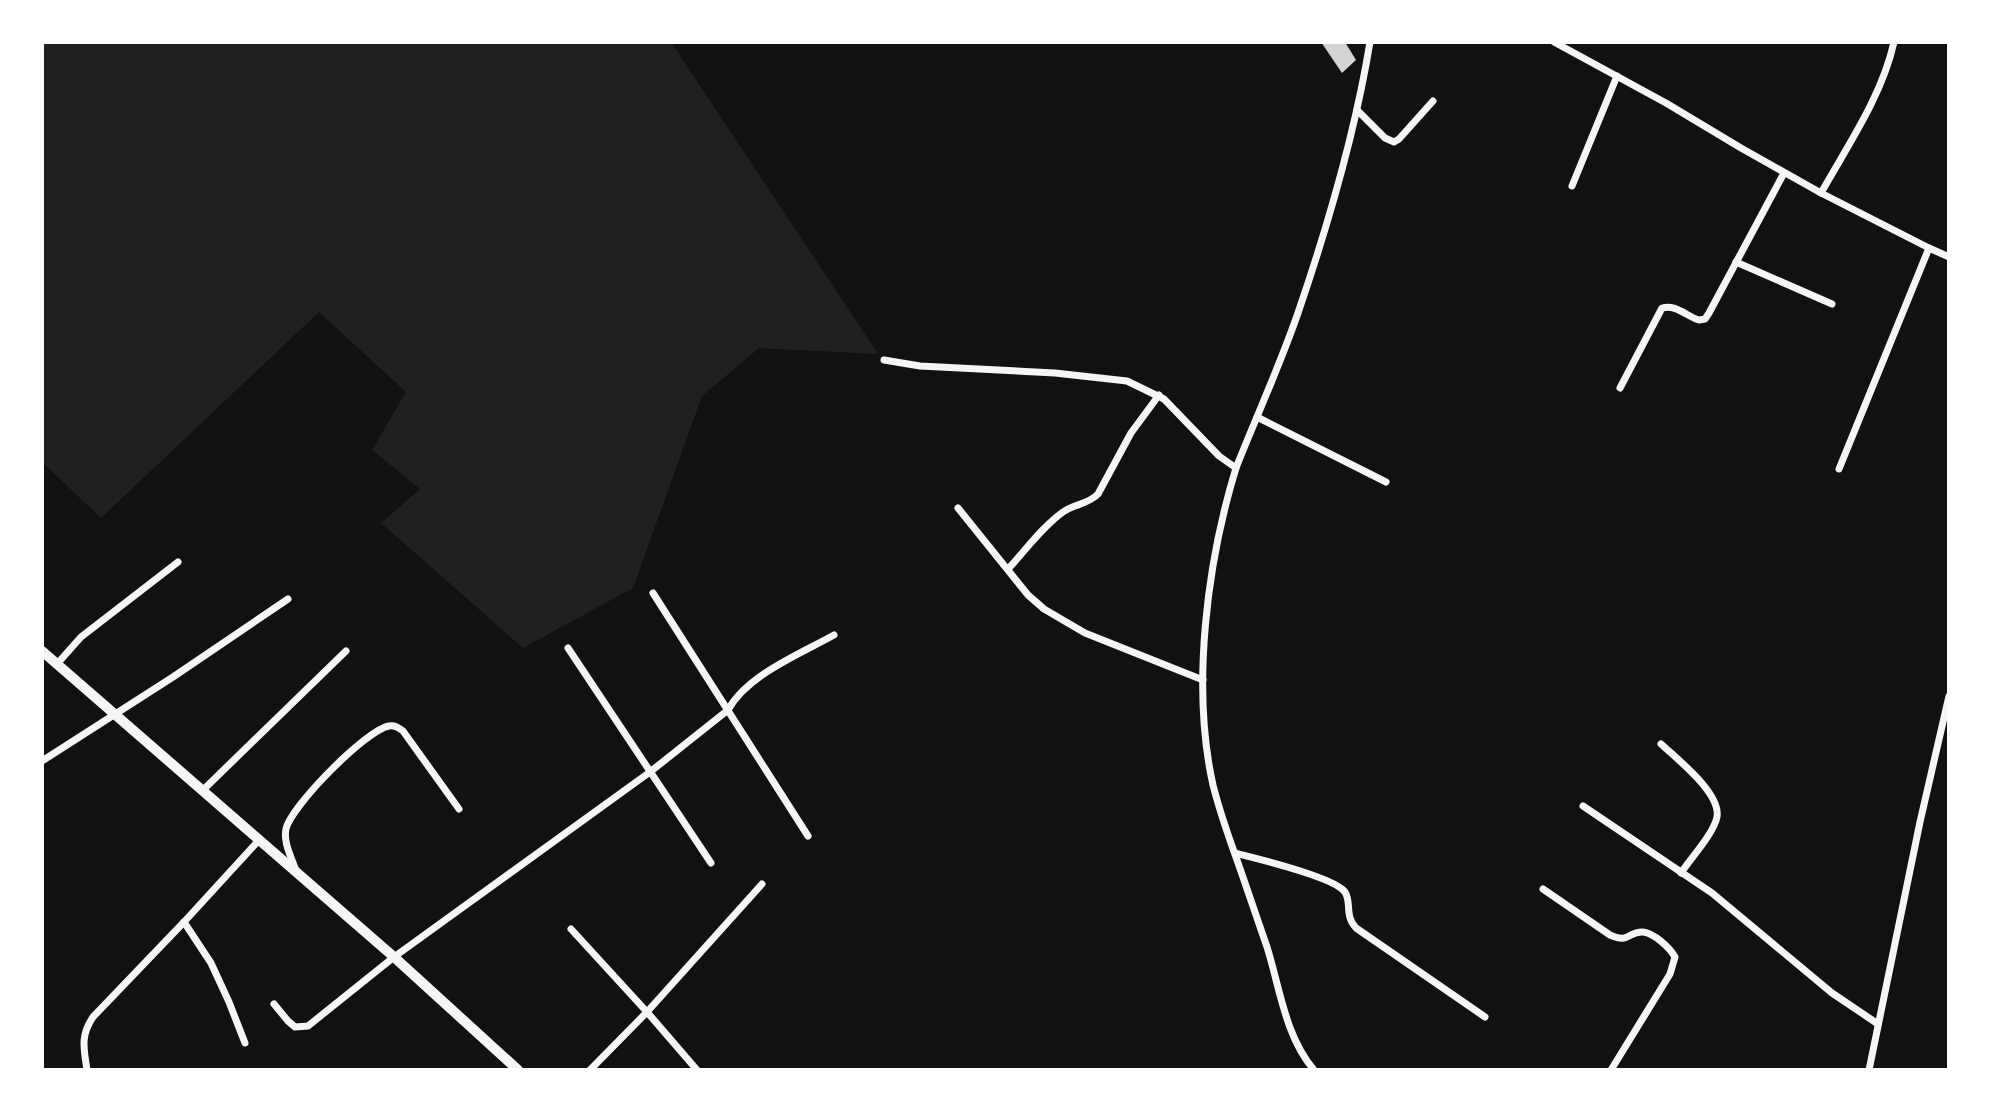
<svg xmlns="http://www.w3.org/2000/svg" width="1991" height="1112" viewBox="0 0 1991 1112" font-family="'PT Sans Narrow',sans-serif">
  <rect width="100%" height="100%" fill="#111"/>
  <path fill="#202020" d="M 42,42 L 671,42 L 878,354 L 759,348 L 702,396 L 633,588 L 523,648 L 381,523 L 420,489 L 372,450 L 406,392 L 319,312 L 101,518 L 42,462 Z"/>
  <path fill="#d3d3d3" d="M 1321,42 L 1345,42 L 1356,60 L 1342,73 Z"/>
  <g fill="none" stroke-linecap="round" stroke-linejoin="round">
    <g stroke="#f5f5f5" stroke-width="7">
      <path d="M 1554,42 L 1666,103 L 1741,148 L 1821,193"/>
      <path d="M 1894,42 C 1882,96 1848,145 1821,193 L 1929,248 L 1949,257"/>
      <path d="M 1357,110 L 1385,138 L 1394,142 L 1399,139 L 1433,101"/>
      <path d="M 1572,186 L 1617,76"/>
      <path d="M 1736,262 L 1832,304"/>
      <path d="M 884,360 L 920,366 L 1055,373 L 1127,381 L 1164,399 L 1219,456 L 1236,468"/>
      <path d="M 1620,388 L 1662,308 C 1676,304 1686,316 1699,320 L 1705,319 L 1709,313 L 1784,173"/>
      <path d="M 1257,417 L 1386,482"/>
      <path d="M 1839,469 L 1929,248"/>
      <path d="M 958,508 L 1028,595 L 1044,609 L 1085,633 L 1203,680"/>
      <path d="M 1008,569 C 1025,551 1042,527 1063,512 C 1074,504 1089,504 1098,494 L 1131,433 L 1159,395"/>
      <path d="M 653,593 L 808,836"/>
      <path d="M 568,648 L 711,863"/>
      <path d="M 57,664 L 81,637 L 178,562"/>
      <path d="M 1661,744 C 1677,759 1721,793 1717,817 C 1714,833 1691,858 1681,873"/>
      <path d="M 42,761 L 173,677 L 288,599"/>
      <path d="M 203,790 L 346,651"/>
      <path d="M 1583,806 L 1712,893 L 1832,993 L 1878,1024"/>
      <path d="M 1235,853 C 1255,858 1335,877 1345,892 C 1352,903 1344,915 1356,928 L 1485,1017"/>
      <path d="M 296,871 C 292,858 283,843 286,829 C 291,806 366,730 389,726 C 395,725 399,728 403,731 L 459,809"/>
      <path d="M 1543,889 L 1610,935 C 1630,944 1628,931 1643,932 C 1654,933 1670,948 1675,957 L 1670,974 L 1611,1070"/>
      <path d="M 184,922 L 211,963 L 229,1002 L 245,1043"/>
      <path d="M 571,929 L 647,1012 L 697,1070"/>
      <path d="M 274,1004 L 288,1021 L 295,1027 L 308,1026 L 394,957 L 650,772 L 728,710 C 747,675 800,654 834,635"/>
      <path d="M 87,1070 C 84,1049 80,1036 93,1017 L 184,922 L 260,839"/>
      <path d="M 590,1070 L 647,1012 L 762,884"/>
      <path d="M 1314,1070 C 1285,1036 1280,988 1267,947 C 1255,913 1244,879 1232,846 C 1225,826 1218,805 1213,785 C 1191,687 1207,563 1236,468 C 1257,415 1281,363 1299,310 C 1329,222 1355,134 1370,42"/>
      <path d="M 1869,1070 L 1920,822 L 1949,696"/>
    </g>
    <path stroke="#f5f5f5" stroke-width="10" d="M 42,651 L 394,957 L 518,1070"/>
  </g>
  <rect width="1991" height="1112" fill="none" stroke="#ffffff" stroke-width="88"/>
</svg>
